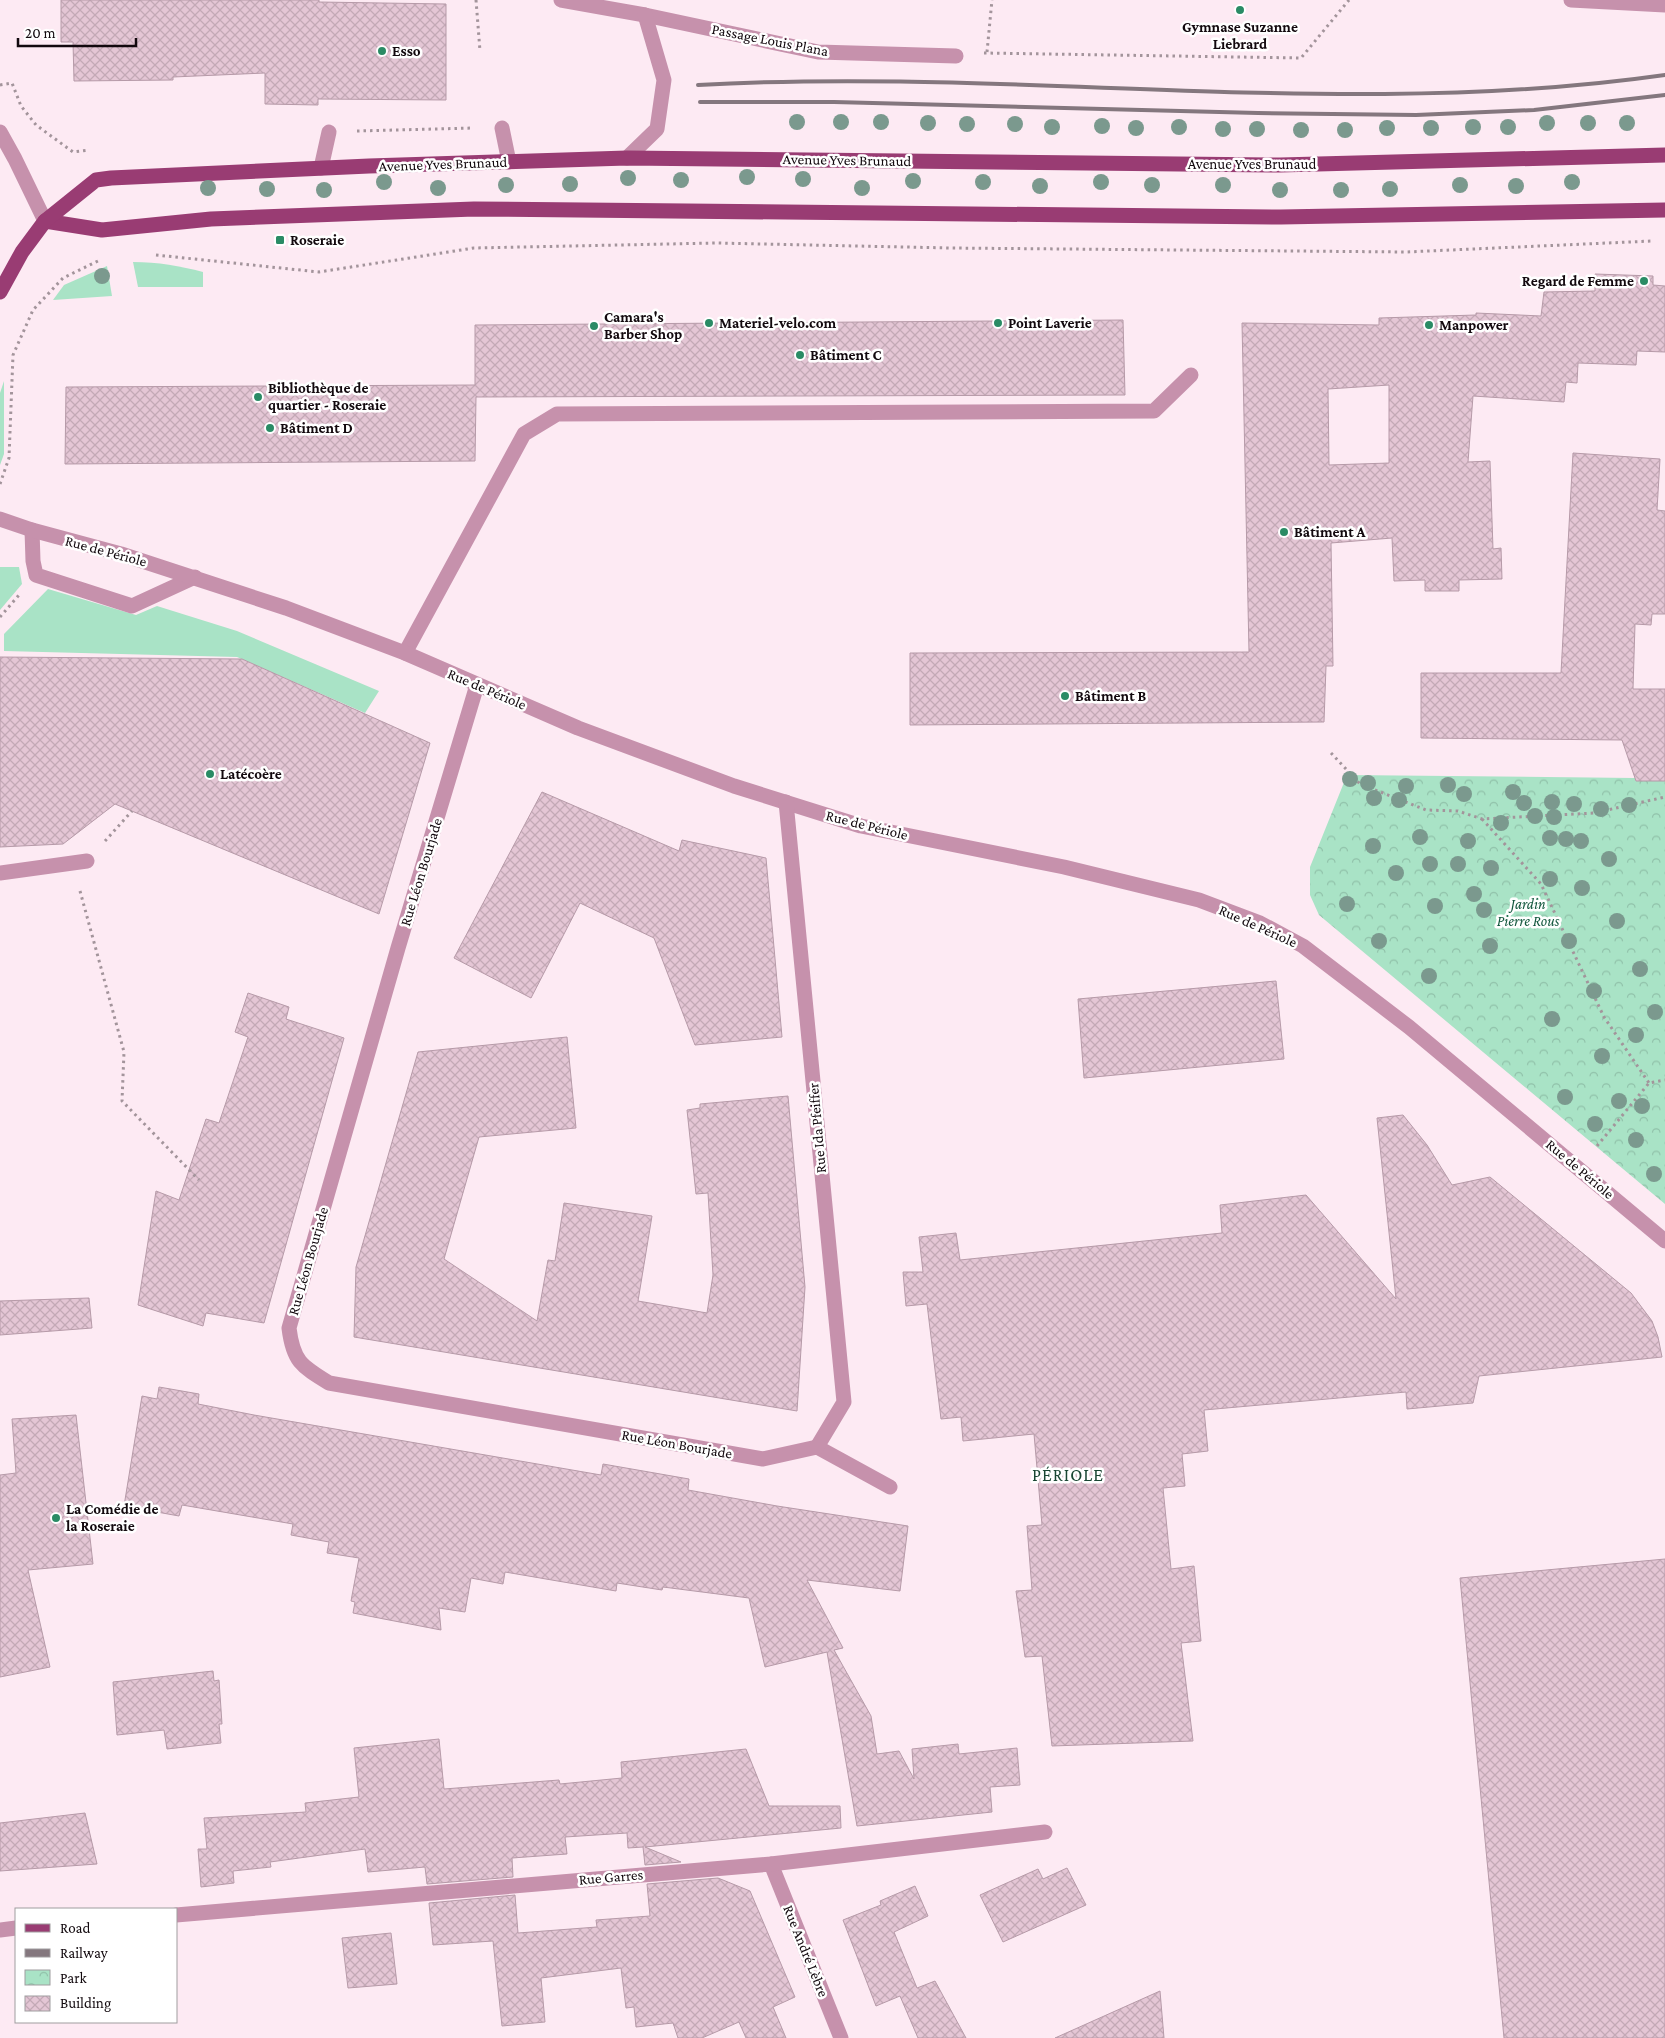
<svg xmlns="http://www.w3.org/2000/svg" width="1665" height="2038" viewBox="0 0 1665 2038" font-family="'Crimson Pro',serif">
  <defs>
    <pattern id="park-crowns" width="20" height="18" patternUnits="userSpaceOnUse" patternTransform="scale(1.25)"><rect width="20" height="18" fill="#a9e3c6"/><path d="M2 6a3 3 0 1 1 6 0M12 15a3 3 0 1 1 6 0" fill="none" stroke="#90c1a9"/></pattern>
    <pattern id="building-cross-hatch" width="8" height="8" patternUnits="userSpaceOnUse" patternTransform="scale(1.25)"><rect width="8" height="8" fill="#e4c6d5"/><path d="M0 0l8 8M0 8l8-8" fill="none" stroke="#c3a9b6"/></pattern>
  </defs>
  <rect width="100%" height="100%" fill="#fdeaf3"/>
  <g fill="#a9e3c6">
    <path d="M 133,262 C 158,262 180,266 203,272 L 203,287 L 138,287 Z"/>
    <path d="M 107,266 L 112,296 L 53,300 L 64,285 Z"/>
    <path d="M 4,381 L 4,454 L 0,465 L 0,393 Z"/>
    <path d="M 0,567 L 19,567 L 22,584 L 0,610 Z"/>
    <path d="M 48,589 L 136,615 L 157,606 L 237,631 L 379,691 L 365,713 L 237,657 L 4,651 L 4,634 Z"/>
  </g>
  <path fill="url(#park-crowns)" d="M 1347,775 L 1635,778 L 1636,781 L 1665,781 L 1665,1204 L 1319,915 L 1310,895 L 1310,867 Z"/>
  <g fill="url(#building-cross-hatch)" stroke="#b69aa8" fill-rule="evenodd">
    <path d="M 61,0 L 319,0 L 319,2 L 446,4 L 446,100 L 318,99 L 318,105 L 265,104 L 265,73 L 173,77 L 173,80 L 74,81 L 73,42 L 61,42 Z"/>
    <path d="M 1595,274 L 1653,276 L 1653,285 L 1665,286 L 1665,352 L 1637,351 L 1636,365 L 1578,363 L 1577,383 L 1566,382 L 1564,402 L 1473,396 L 1468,462 L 1490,461 L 1493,549 L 1501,548 L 1502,579 L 1459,580 L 1459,591 L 1425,591 L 1425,580 L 1394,581 L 1392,538 L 1331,543 L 1333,666 L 1326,666 L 1324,722 L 910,725 L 910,653 L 1249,652 L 1242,323 L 1379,325 L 1379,318 L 1476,315 L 1476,313 L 1541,316 L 1544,292 L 1595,291 ZM 1389,385 L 1389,463 L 1329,465 L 1328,389 Z"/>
    <path d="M 1123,320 L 1125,395 L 476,397 L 475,461 L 65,464 L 66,387 L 475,385 L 475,325 Z"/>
    <path d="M 1573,453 L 1660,459 L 1657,510 L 1665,511 L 1665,614 L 1652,614 L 1651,625 L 1635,624 L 1633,689 L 1665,689 L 1665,781 L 1636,781 L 1622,740 L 1421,738 L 1421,673 L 1561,673 Z"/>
    <path d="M 0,657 L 242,659 L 430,743 L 379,914 L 115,804 L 63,844 L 0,847 Z"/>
    <path d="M 542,792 L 679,851 L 682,840 L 766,858 L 782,1037 L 695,1045 L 654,938 L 580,903 L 531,998 L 454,958 Z"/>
    <path d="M 1276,981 L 1284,1059 L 1084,1078 L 1078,999 Z"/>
    <path d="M 248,993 L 289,1007 L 286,1019 L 344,1038 L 264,1323 L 206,1313 L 203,1326 L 138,1305 L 156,1191 L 179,1200 L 206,1119 L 219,1123 L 248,1037 L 235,1032 Z"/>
    <path d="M 567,1037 L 576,1128 L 479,1137 L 444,1259 L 537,1321 L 548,1260 L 555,1261 L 564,1203 L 652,1216 L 638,1301 L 707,1313 L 713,1275 L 708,1193 L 696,1194 L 687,1110 L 700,1108 L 700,1104 L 788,1096 L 805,1287 L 797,1411 L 354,1337 L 356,1267 L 418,1052 Z"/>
    <path d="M 1403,1115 L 1427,1145 L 1452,1185 L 1490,1177 L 1631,1293 L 1652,1321 L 1658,1337 L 1662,1357 L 1479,1376 L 1473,1403 L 1407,1409 L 1406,1392 L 1204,1410 L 1208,1451 L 1182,1454 L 1185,1486 L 1163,1488 L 1171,1569 L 1194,1566 L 1201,1641 L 1181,1643 L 1193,1741 L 1052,1746 L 1042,1656 L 1025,1657 L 1016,1591 L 1032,1590 L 1027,1526 L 1042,1525 L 1034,1434 L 963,1441 L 961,1417 L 941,1419 L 927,1304 L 906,1306 L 903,1272 L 923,1272 L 919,1237 L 956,1233 L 960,1260 L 1222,1233 L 1220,1205 L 1306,1195 L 1396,1299 L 1377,1118 Z"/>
    <path d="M 89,1298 L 92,1328 L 0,1335 L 0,1301 Z"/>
    <path d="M 159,1387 L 199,1394 L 198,1404 L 254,1415 L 601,1475 L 603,1464 L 689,1479 L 688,1490 L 777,1506 L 908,1526 L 900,1591 L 807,1580 L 843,1648 L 834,1650 L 871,1716 L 877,1754 L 899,1751 L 914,1779 L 912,1749 L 958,1744 L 959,1754 L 1017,1748 L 1020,1785 L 990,1787 L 992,1812 L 857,1826 L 827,1652 L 765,1667 L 749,1598 L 663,1587 L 662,1590 L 617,1583 L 616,1591 L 505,1572 L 503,1584 L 471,1578 L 465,1612 L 439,1608 L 441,1630 L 353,1613 L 355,1602 L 351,1601 L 359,1558 L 327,1553 L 329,1542 L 291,1535 L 293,1524 L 182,1505 L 179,1516 L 124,1506 L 142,1396 L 157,1399 Z"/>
    <path d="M 76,1415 L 93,1564 L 28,1570 L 50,1667 L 0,1677 L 0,1475 L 16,1473 L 12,1419 Z"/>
    <path d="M 1665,1559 L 1665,2038 L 1504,2038 L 1460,1578 Z"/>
    <path d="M 213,1671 L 214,1681 L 219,1680 L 222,1724 L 219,1724 L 221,1743 L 167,1749 L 164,1730 L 117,1735 L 113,1682 Z"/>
    <path d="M 439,1739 L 444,1789 L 559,1780 L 560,1784 L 622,1778 L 621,1762 L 746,1749 L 769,1806 L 840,1806 L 841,1828 L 645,1847 L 681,1862 L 645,1865 L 643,1847 L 628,1848 L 627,1833 L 565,1837 L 567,1854 L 512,1858 L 513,1877 L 427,1884 L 425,1867 L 368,1872 L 365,1849 L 270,1862 L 271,1867 L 233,1871 L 234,1883 L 201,1887 L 198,1849 L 207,1849 L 204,1818 L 306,1812 L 305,1803 L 359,1797 L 354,1748 Z"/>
    <path d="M 85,1813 L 97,1864 L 0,1871 L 0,1823 Z"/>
    <path d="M 1067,1868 L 1086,1905 L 1003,1942 L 980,1895 L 1038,1869 L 1043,1879 Z"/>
    <path d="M 718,1878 L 750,1891 L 795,1997 L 773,2007 L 786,2038 L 746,2038 L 739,2022 L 702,2038 L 678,2038 L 673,2023 L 636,2027 L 634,2007 L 626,2008 L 621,1968 L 541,1978 L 545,2022 L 502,2026 L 493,1941 L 433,1945 L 429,1903 L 515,1895 L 518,1933 L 597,1927 L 596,1920 L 650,1916 L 647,1884 Z"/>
    <path d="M 915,1886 L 928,1916 L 894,1932 L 917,1988 L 935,1981 L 966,2038 L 918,2038 L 900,1996 L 876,2006 L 843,1920 L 881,1905 L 880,1901 Z"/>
    <path d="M 391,1933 L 397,1984 L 348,1988 L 342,1938 Z"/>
    <path d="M 1160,1991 L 1164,2038 L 1055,2038 Z"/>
  </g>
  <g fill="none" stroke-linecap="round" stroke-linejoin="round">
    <g stroke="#a3949b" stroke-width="3" stroke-dasharray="2.5 4" stroke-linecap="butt">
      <path d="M 476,0 L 480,51"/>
      <path d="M 987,52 L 992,0"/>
      <path d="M 984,53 L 1301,58 L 1349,0"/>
      <path d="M 0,85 L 12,83 L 21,106 L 36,125 L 73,152 L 89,150"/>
      <path d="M 357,131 L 473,128"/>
      <path d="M 156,255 L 319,272 L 474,248 L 716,243 L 951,248 L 1406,252 L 1652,241"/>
      <path d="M 0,484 L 9,458 L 13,355 L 33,310 L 63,278 L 100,260"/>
      <path d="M 0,617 L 19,595"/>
      <path d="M 1331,753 L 1360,784 L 1426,810 L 1458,811 L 1482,819 L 1594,813 L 1665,797"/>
      <path d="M 1482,819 L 1541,884 L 1604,1017 L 1649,1083"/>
      <path d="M 105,841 L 132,811"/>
      <path d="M 80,891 L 124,1052 L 122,1101 L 199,1180"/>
      <path d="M 1597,1146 L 1649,1083 L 1665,1080"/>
    </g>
    <g stroke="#c691ac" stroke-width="15">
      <path d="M 502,128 L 509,162"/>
      <path d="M 321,168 L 329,132"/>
      <path d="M 32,530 L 33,561 L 36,575 L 132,606 L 195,577"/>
      <path d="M 405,653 L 524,434 L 557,414 L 1154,411 L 1191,375"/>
      <path d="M 0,873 L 87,861"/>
    </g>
    <g stroke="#c691ac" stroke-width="15">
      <path d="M 561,0 L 645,15 L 818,52 L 956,56"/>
      <path d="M 1571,0 L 1665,5"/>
      <path d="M 627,158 L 657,129 L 664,80 L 645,15"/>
      <path d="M 0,519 L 32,530 L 121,554 L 286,608 L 405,653 L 578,728 L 734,786 L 861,826 L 1064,867 L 1199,900 L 1260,923 L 1303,946 L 1409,1027 L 1665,1241"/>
      <path d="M 477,685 L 398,948 L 289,1328 C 293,1361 301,1366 329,1383 L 763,1459 L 817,1447 L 890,1487"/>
      <path d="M 786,802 L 844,1402 L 817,1447"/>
      <path d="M 771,1864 L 841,2038"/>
      <path d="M 176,1915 L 771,1864 L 1045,1832"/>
      <path d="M 0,1930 L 16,1928"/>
    </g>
    <path stroke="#c691ac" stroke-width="15" d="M 0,132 L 15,159 L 45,221"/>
    <g stroke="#993c73" stroke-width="15">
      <path d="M 45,221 L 102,230 L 211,219 L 474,209 L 1281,217 L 1665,210"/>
      <path d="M 0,292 L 22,252 L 45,221 L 96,180 L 111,178 L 369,166 L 627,158 L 1280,165 L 1665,155"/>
    </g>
    <g stroke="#84777e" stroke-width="4">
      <path d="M 698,85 C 1020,67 1344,121 1665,75"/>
      <path d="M 700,102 L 834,102 L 1258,113 L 1416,115 L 1534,110 L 1665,95"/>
    </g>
  </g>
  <g fill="#7b998e">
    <circle cx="797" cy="122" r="8"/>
    <circle cx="841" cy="122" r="8"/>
    <circle cx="881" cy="122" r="8"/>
    <circle cx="928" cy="123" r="8"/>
    <circle cx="1547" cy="123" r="8"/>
    <circle cx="1588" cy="123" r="8"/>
    <circle cx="1627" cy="123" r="8"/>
    <circle cx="967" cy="124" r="8"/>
    <circle cx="1015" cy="124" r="8"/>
    <circle cx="1102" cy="126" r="8"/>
    <circle cx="1052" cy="127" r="8"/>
    <circle cx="1179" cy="127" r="8"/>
    <circle cx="1473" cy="127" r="8"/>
    <circle cx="1508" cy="127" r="8"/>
    <circle cx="1136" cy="128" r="8"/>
    <circle cx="1387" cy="128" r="8"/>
    <circle cx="1431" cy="128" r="8"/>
    <circle cx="1223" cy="129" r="8"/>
    <circle cx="1257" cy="129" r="8"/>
    <circle cx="1301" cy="130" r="8"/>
    <circle cx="1345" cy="130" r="8"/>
    <circle cx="747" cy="177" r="8"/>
    <circle cx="628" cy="178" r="8"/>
    <circle cx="803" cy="179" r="8"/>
    <circle cx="681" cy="180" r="8"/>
    <circle cx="913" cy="181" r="8"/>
    <circle cx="384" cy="182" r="8"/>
    <circle cx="983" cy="182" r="8"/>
    <circle cx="1101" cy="182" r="8"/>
    <circle cx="1572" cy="182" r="8"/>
    <circle cx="570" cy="184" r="8"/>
    <circle cx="506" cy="185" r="8"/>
    <circle cx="1152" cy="185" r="8"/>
    <circle cx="1223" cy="185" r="8"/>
    <circle cx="1460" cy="185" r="8"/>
    <circle cx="1040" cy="186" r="8"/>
    <circle cx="1516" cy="186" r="8"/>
    <circle cx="208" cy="188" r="8"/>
    <circle cx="438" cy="188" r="8"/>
    <circle cx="862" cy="188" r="8"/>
    <circle cx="267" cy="189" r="8"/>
    <circle cx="1390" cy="189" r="8"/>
    <circle cx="324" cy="190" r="8"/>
    <circle cx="1280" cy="190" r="8"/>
    <circle cx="1341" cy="190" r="8"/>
    <circle cx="102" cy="276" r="8"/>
    <circle cx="1350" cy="779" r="8"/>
    <circle cx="1368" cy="783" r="8"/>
    <circle cx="1448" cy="785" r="8"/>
    <circle cx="1406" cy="786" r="8"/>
    <circle cx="1513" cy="792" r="8"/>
    <circle cx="1464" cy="794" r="8"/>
    <circle cx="1374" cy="798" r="8"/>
    <circle cx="1399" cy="800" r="8"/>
    <circle cx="1552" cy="802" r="8"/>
    <circle cx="1524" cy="803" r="8"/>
    <circle cx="1574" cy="804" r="8"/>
    <circle cx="1629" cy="805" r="8"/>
    <circle cx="1601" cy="809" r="8"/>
    <circle cx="1535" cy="816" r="8"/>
    <circle cx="1554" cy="817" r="8"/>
    <circle cx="1501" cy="823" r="8"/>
    <circle cx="1420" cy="837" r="8"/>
    <circle cx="1550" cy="838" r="8"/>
    <circle cx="1566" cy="839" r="8"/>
    <circle cx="1468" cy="841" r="8"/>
    <circle cx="1581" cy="841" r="8"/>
    <circle cx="1373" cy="846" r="8"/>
    <circle cx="1609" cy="859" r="8"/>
    <circle cx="1430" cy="864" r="8"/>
    <circle cx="1458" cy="864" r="8"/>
    <circle cx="1491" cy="868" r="8"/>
    <circle cx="1396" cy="873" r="8"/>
    <circle cx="1550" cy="879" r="8"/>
    <circle cx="1582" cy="888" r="8"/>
    <circle cx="1474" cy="894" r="8"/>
    <circle cx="1347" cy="904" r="8"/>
    <circle cx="1435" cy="906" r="8"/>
    <circle cx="1484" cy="910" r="8"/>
    <circle cx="1617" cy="921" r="8"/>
    <circle cx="1379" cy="941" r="8"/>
    <circle cx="1569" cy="941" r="8"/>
    <circle cx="1490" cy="946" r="8"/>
    <circle cx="1640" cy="969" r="8"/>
    <circle cx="1429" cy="976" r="8"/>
    <circle cx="1594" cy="991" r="8"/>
    <circle cx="1655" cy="1012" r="8"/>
    <circle cx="1552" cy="1019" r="8"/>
    <circle cx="1636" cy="1035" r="8"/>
    <circle cx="1602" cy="1056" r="8"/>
    <circle cx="1565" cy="1097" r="8"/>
    <circle cx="1619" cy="1101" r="8"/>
    <circle cx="1642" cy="1106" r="8"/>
    <circle cx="1595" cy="1124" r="8"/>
    <circle cx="1636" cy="1140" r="8"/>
    <circle cx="1654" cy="1174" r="8"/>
  </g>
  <g fill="#2a8b65" stroke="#fff" stroke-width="2">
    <circle cx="1240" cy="10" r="5"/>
    <circle cx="382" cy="51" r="5"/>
    <rect x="275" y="235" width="10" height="10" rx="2.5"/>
    <circle cx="1644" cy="281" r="5"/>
    <circle cx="709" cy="323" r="5"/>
    <circle cx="998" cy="323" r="5"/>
    <circle cx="1429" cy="325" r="5"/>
    <circle cx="594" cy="326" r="5"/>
    <circle cx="800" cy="355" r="5"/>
    <circle cx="258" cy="397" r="5"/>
    <circle cx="270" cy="428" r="5"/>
    <circle cx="1284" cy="532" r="5"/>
    <circle cx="1065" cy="696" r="5"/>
    <circle cx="210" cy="774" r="5"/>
    <circle cx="56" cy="1518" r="5"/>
  </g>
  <g text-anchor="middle" stroke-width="5" stroke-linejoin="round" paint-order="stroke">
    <g font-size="15" font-weight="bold" fill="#12090e" stroke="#fff" text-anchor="start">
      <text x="1240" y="32" text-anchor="middle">Gymnase Suzanne<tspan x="1240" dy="17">Liebrard</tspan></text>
      <text x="392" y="56">Esso</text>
      <text x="290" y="245">Roseraie</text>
      <text x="1634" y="286" text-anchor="end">Regard de Femme</text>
      <text x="604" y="322">Camara's<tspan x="604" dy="17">Barber Shop</tspan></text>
      <text x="719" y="328">Materiel-velo.com</text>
      <text x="1008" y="328">Point Laverie</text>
      <text x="1439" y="330">Manpower</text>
      <text x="810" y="360">Bâtiment C</text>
      <text x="268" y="393">Bibliothèque de<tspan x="268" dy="17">quartier - Roseraie</tspan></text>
      <text x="280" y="433">Bâtiment D</text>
      <text x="1294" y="537">Bâtiment A</text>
      <text x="1075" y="701">Bâtiment B</text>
      <text x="220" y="779">Latécoère</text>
      <text x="66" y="1514">La Comédie de<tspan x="66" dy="17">la Roseraie</tspan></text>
    </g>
    <g font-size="15" fill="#12090e" stroke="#fff">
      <text transform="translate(770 40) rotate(11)" y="5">Passage Louis Plana</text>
      <text transform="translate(847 160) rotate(1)" y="5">Avenue Yves Brunaud</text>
      <text transform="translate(443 164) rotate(-2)" y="5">Avenue Yves Brunaud</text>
      <text x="1252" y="169">Avenue Yves Brunaud</text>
      <text transform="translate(106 551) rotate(15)" y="5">Rue de Périole</text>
      <text transform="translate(487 689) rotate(23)" y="5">Rue de Périole</text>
      <text transform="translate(867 825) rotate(14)" y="5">Rue de Périole</text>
      <text transform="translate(421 872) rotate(-73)" y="5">Rue Léon Bourjade</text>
      <text transform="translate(1258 926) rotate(24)" y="5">Rue de Périole</text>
      <text transform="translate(817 1128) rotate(-95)" y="5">Rue Ida Pfeiffer</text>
      <text transform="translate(1580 1169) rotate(40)" y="5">Rue de Périole</text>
      <text transform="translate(308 1261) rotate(-74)" y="5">Rue Léon Bourjade</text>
      <text transform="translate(677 1444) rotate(10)" y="5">Rue Léon Bourjade</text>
      <text transform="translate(611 1877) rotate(-5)" y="5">Rue Garres</text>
      <text transform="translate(806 1951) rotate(68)" y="5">Rue André Lèbre</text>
    </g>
    <g font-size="15" font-style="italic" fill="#11563c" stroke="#fff">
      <text x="1528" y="909">Jardin<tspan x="1528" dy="17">Pierre Rous</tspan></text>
    </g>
    <g font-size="18" letter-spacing="1" fill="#194633" stroke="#fff">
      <text x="1068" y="1481">PÉRIOLE</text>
    </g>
  </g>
  <rect x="15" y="1908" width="162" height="115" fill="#ffffff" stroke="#a09d9f"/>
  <rect x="25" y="1924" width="25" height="8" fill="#993c73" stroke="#a09d9f"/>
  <text x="60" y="1933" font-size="15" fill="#12090e">Road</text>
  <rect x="25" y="1949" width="25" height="8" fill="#84777e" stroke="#a09d9f"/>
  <text x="60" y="1958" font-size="15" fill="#12090e">Railway</text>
  <rect x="25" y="1970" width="25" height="15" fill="url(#park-crowns)" stroke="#a09d9f"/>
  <text x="60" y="1983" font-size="15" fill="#12090e">Park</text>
  <rect x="25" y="1996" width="25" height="15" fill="url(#building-cross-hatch)" stroke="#a09d9f"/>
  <text x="60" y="2008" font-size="15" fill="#12090e">Building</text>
  <path d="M18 38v8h118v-8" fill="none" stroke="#12090e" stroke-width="2.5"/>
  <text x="25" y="38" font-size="15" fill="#12090e" stroke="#ffffff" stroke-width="4" paint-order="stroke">20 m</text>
</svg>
